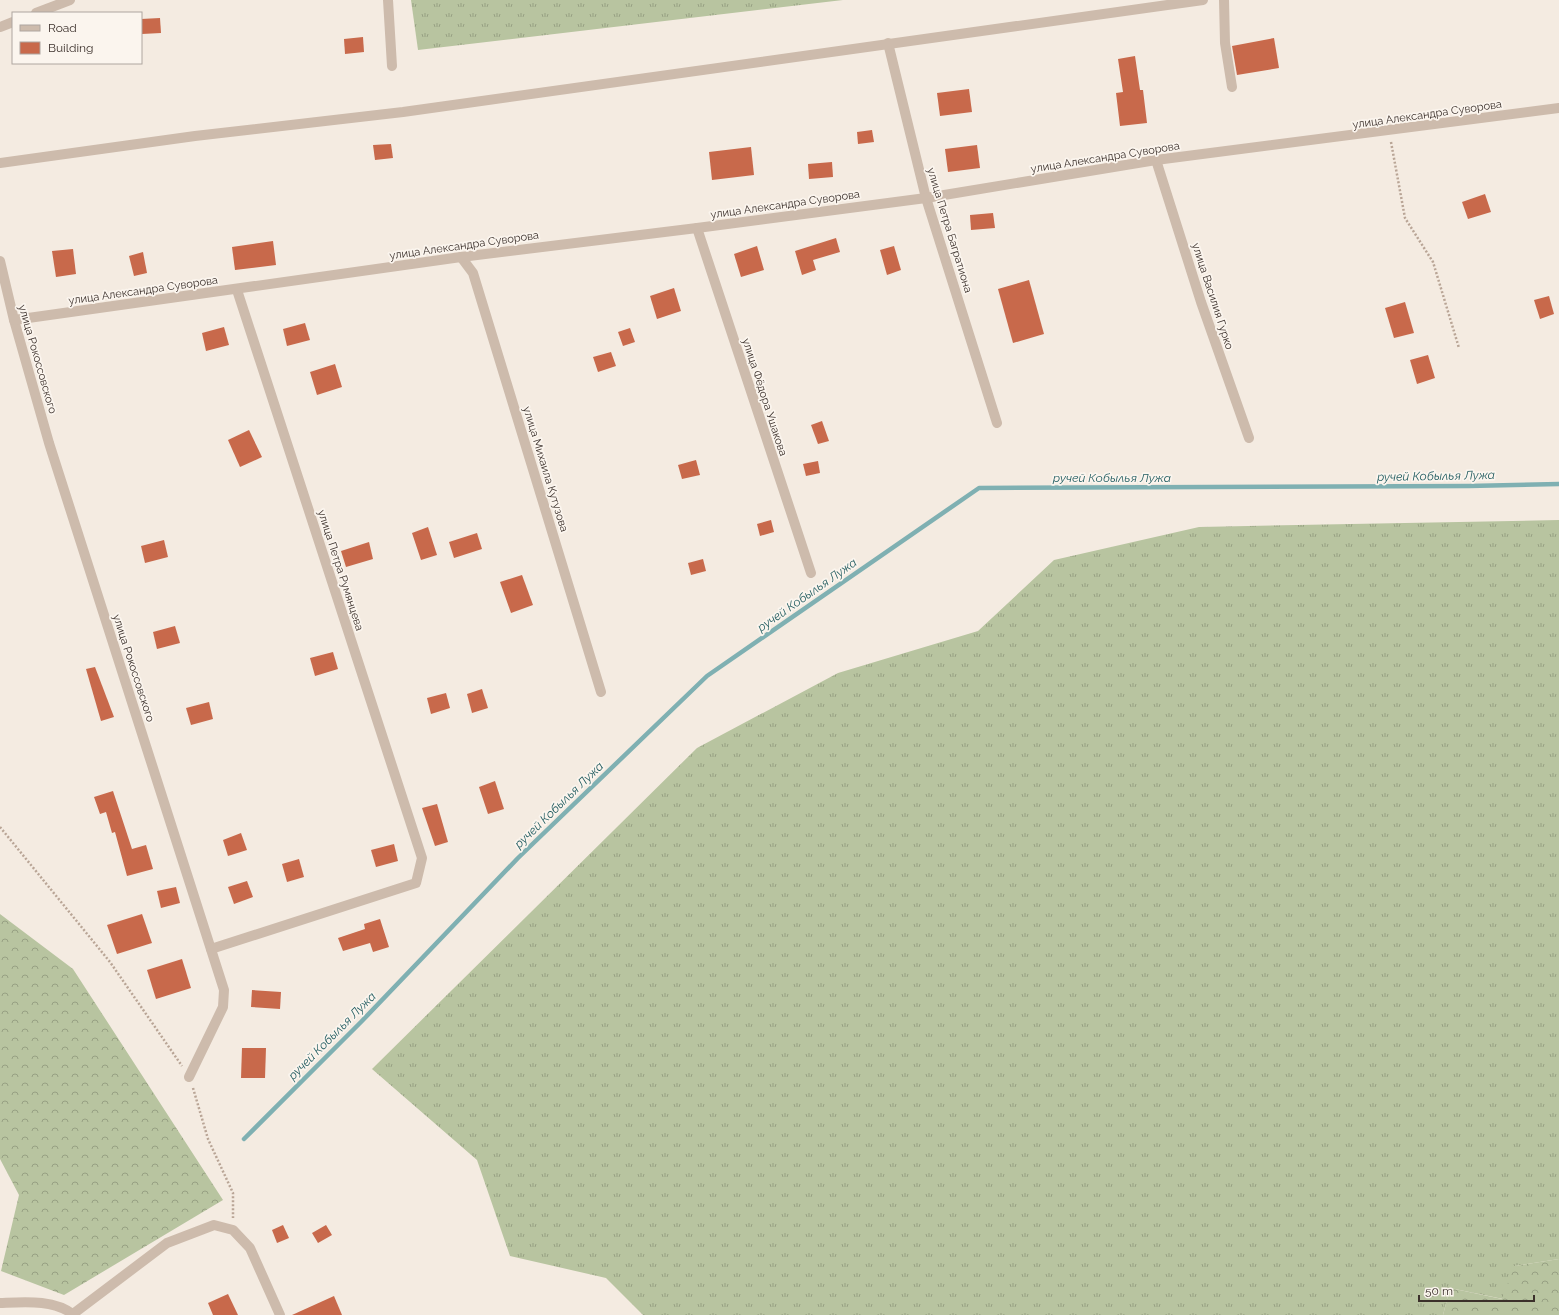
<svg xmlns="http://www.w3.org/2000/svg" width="1559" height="1315" viewBox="0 0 1559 1315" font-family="Raleway,sans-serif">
  <defs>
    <pattern id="grass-tufts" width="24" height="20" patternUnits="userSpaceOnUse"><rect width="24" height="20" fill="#b8c4a0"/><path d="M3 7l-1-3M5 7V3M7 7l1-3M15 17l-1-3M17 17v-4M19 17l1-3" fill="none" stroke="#97a083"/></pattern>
    <pattern id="forest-crowns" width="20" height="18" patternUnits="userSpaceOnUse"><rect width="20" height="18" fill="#b8c4a0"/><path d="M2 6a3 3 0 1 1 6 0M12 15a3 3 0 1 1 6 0" fill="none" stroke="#97a083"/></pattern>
  </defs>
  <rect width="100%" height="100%" fill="#f4ebe1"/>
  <g fill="url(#grass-tufts)">
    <path d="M 411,0 L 843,0 L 418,50 Z"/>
    <path d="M 1559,520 L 1559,1259 L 1515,1266 L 1503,1299 L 1450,1288 L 1443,1315 L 643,1315 L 606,1278 L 510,1256 L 477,1160 L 372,1069 L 697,748 L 838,673 L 978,631 L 1054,560 L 1199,527 Z"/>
  </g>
  <g fill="url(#forest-crowns)">
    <path d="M 0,914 L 73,969 L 223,1200 L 64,1295 L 1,1271 L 19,1195 L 0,1159 Z"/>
    <path d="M 1559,1259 L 1559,1315 L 1443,1315 L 1450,1288 L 1502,1299 L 1514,1266 Z"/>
  </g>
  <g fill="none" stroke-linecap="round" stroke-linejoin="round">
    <path stroke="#7fb0b2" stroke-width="4.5" d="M 244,1139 L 361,1022 L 518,858 L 707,676 L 979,488 L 1469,486 L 1559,484"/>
  </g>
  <g fill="#c8694b">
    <path d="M 160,18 L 161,33 L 142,34 L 141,19 Z"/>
    <path d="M 363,37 L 364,52 L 345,54 L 344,39 Z"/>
    <path d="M 1274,38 L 1279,68 L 1237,75 L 1232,46 Z"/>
    <path d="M 1135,56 L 1140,90 L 1143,90 L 1147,123 L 1120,126 L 1116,93 L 1123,92 L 1118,59 Z"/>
    <path d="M 969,89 L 972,112 L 940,116 L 937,93 Z"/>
    <path d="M 872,130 L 874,142 L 858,144 L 857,132 Z"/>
    <path d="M 391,144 L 393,158 L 375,160 L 373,145 Z"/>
    <path d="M 977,145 L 980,168 L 948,172 L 945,149 Z"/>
    <path d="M 751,147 L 754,175 L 712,180 L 709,152 Z"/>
    <path d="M 832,162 L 833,177 L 809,179 L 808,164 Z"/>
    <path d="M 1485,194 L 1491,212 L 1468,219 L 1462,202 Z"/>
    <path d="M 993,213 L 995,228 L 971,230 L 970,215 Z"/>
    <path d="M 836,238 L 840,252 L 813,260 L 816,270 L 802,275 L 795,251 Z"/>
    <path d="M 273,241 L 276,265 L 235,270 L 232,247 Z"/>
    <path d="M 757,246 L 764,270 L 741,277 L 734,254 Z"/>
    <path d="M 894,246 L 901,270 L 887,275 L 880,250 Z"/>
    <path d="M 73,249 L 76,274 L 56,277 L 52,251 Z"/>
    <path d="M 143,252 L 147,273 L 134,276 L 129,256 Z"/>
    <path d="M 1029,280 L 1044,334 L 1013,343 L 998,289 Z"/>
    <path d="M 674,288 L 681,311 L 657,319 L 650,296 Z"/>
    <path d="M 1549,296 L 1554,314 L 1540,319 L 1534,300 Z"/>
    <path d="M 1405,302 L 1414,333 L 1394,338 L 1385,308 Z"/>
    <path d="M 305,323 L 310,340 L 287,346 L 283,329 Z"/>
    <path d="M 224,327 L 229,345 L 206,351 L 202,333 Z"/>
    <path d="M 630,328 L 635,342 L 623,346 L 618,332 Z"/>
    <path d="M 611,352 L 616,366 L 598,372 L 593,357 Z"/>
    <path d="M 1428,355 L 1435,378 L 1417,384 L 1410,360 Z"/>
    <path d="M 335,364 L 342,387 L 317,395 L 310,372 Z"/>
    <path d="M 822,421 L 829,441 L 818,444 L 811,425 Z"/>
    <path d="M 249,430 L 262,457 L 240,467 L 228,440 Z"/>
    <path d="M 696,460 L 700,475 L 682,479 L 678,465 Z"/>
    <path d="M 818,461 L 820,473 L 806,476 L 803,464 Z"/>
    <path d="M 771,520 L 774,532 L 760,536 L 757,524 Z"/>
    <path d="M 428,527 L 437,555 L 421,560 L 412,533 Z"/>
    <path d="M 477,533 L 482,549 L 454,558 L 449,542 Z"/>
    <path d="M 164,540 L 168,557 L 145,563 L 141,546 Z"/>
    <path d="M 369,542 L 373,559 L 346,567 L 341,551 Z"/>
    <path d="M 703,559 L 706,571 L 691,575 L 688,563 Z"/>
    <path d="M 522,575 L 533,605 L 511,613 L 500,582 Z"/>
    <path d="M 175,626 L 180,643 L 157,649 L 153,632 Z"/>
    <path d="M 333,652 L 338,669 L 315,676 L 310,658 Z"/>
    <path d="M 95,667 L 114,717 L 101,721 L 86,669 Z"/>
    <path d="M 482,689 L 488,708 L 472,713 L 467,694 Z"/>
    <path d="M 446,693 L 450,708 L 431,714 L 427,698 Z"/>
    <path d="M 209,702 L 213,719 L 191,725 L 186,708 Z"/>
    <path d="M 495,781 L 504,809 L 488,814 L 479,787 Z"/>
    <path d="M 113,791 L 132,849 L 146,845 L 153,869 L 127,876 L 115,832 L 112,833 L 106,812 L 100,814 L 94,797 Z"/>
    <path d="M 437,804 L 448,842 L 435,846 L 422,808 Z"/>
    <path d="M 241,833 L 247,850 L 228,856 L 223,840 Z"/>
    <path d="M 394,844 L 398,861 L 376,867 L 371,850 Z"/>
    <path d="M 299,859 L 304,877 L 287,882 L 282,864 Z"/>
    <path d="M 247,881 L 253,897 L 234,904 L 228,887 Z"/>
    <path d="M 176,887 L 180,903 L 161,908 L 157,891 Z"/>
    <path d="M 142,914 L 152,943 L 117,954 L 107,925 Z"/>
    <path d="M 380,919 L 389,947 L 373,952 L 370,943 L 343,951 L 338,938 L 365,929 L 364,924 Z"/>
    <path d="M 182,959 L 191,988 L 156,999 L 147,970 Z"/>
    <path d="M 252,990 L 281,992 L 280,1009 L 251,1007 Z"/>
    <path d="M 242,1048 L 266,1048 L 265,1078 L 241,1078 Z"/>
    <path d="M 283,1225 L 289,1238 L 277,1243 L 272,1230 Z"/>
    <path d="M 326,1225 L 332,1235 L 318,1243 L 312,1233 Z"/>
    <path d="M 228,1294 L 238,1315 L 213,1315 L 208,1303 Z"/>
    <path d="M 334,1296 L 342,1315 L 292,1315 Z"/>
  </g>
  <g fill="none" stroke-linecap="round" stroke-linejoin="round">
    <g stroke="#b9a596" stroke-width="2.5" stroke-dasharray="2 2" stroke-linecap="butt">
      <path d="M 1391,142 L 1405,218 L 1433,262 L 1459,348"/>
      <path d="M 0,827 L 110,962 L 182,1066"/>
      <path d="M 193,1088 L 208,1139 L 233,1193 L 233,1218"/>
    </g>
    <g stroke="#cdbbac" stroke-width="10">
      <path d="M 388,0 L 392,66"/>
      <path d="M 1224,0 L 1225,43 L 1232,87"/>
      <path d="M 36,13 L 70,0"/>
      <path d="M 0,27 L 13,22"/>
      <path d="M 888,43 L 926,198 L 997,423"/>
      <path d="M 1156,160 L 1201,302 L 1249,438"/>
      <path d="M 0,163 L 195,136 L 403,112 L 1203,0"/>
      <path d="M 697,228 L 811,573"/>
      <path d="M 461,257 L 473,273 L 601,692"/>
      <path d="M 0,261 L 14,320 L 49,443 L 224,990 L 223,1007 L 189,1077"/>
      <path d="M 14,320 L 461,257 L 697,228 L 926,198 L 1156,160 L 1559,108"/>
      <path d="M 211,949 L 416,883 L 422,858 L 237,290"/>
      <path d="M 0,1303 C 24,1302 54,1299 74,1315"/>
      <path d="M 73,1314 L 167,1243 L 214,1225 L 233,1230 L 250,1248 L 280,1315"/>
    </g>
  </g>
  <g text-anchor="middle" stroke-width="3.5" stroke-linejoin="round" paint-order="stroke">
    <g font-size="11" fill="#3b302b" stroke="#fbf5ee">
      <text transform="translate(1427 114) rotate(-8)" y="4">улица Александра Суворова</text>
      <text transform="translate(1105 157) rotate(-9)" y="4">улица Александра Суворова</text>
      <text transform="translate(785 204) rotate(-8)" y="4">улица Александра Суворова</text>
      <text transform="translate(950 230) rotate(73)" y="4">улица Петра Багратиона</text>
      <text transform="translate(464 245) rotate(-8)" y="4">улица Александра Суворова</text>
      <text transform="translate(143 290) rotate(-8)" y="4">улица Александра Суворова</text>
      <text transform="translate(1213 296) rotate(72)" y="4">улица Василия Гурко</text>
      <text transform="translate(38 359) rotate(74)" y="4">улица Рокоссовского</text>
      <text transform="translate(765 397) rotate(72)" y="4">улица Фёдора Ушакова</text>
      <text transform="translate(546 469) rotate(73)" y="4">улица Михаила Кутузова</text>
      <text transform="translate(341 570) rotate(72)" y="4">улица Петра Румянцева</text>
      <text transform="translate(134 668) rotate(72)" y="4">улица Рокоссовского</text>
    </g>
    <g font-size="12" font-style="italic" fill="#1f5a5e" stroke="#fbf5ee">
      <text transform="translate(1436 476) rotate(-1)" y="4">ручей Кобылья Лужа</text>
      <text x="1112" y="482">ручей Кобылья Лужа</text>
      <text transform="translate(807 595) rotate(-35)" y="4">ручей Кобылья Лужа</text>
      <text transform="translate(559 805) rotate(-44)" y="4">ручей Кобылья Лужа</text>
      <text transform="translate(332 1036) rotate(-45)" y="4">ручей Кобылья Лужа</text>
    </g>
  </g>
  <rect x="12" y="12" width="130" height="52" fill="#fbf5ee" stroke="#aea6a0"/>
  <rect x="20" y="25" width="20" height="6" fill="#cdbbac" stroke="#aea6a0"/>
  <text x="48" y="32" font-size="12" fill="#3b302b">Road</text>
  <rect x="20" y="42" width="20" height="12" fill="#c8694b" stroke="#aea6a0"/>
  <text x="48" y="52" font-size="12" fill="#3b302b">Building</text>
  <path d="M1419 1295v6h115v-6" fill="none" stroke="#3b302b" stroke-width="2"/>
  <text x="1425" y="1295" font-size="12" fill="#3b302b" stroke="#fbf5ee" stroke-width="3" paint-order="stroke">50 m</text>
</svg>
